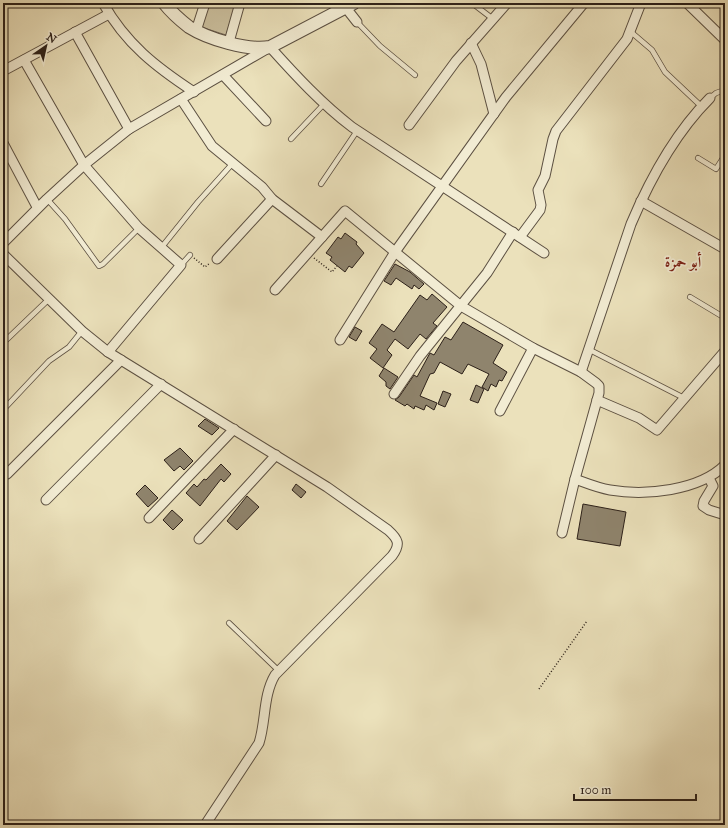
<svg xmlns="http://www.w3.org/2000/svg" width="728" height="828" viewBox="0 0 728 828" font-family="'IM FELL Great Primer',Amiri,serif">
  <rect width="100%" height="100%" fill="#ebe1bb"/>
  <filter id="stains"><feTurbulence type="fractalNoise" baseFrequency=".005" numOctaves="4"/><feColorMatrix values="0 0 0 0 .2 0 0 0 0 .09 0 0 0 0 .02 0 0 0 .5 -.17"/></filter>
  <radialGradient id="worn" r=".72"><stop offset=".6" stop-color="#630" stop-opacity="0"/><stop offset="1" stop-color="#630" stop-opacity=".3"/></radialGradient>
  <path fill="#cbc09f" stroke="#7c705c" d="M 209,3 L 236,3 L 226,35 L 201,27 Z"/>
  <g fill="#8f846d" stroke="#2c2019">
    <path d="M 345,233 L 357,242 L 356,244 L 364,253 L 352,268 L 349,266 L 345,272 L 330,260 L 332,257 L 326,253 L 338,237 L 341,239 Z"/>
    <path d="M 395,264 L 410,272 L 424,284 L 419,289 L 414,285 L 412,289 L 396,278 L 391,285 L 384,281 Z"/>
    <path d="M 432,294 L 447,307 L 433,323 L 437,326 L 426,339 L 420,334 L 408,349 L 395,339 L 387,350 L 392,355 L 383,368 L 370,358 L 377,349 L 369,343 L 382,324 L 394,332 L 420,295 L 427,300 Z"/>
    <path d="M 463,322 L 503,345 L 493,363 L 507,372 L 502,381 L 499,380 L 496,387 L 491,384 L 488,391 L 482,387 L 489,374 L 468,364 L 462,374 L 440,362 L 434,373 L 430,374 L 420,396 L 437,403 L 434,410 L 426,405 L 424,410 L 415,406 L 414,409 L 407,404 L 405,406 L 395,400 L 399,397 L 414,375 L 417,377 L 430,353 L 434,355 L 445,337 L 451,340 Z"/>
    <path d="M 355,327 L 362,331 L 356,341 L 349,337 Z"/>
    <path d="M 384,368 L 398,377 L 390,389 L 386,386 L 386,382 L 379,376 Z"/>
    <path d="M 476,385 L 484,389 L 478,403 L 470,400 Z"/>
    <path d="M 443,391 L 451,394 L 445,407 L 438,404 Z"/>
    <path d="M 205,419 L 219,428 L 212,435 L 198,426 Z"/>
    <path d="M 180,448 L 193,461 L 184,470 L 180,466 L 174,471 L 164,460 Z"/>
    <path d="M 221,464 L 231,474 L 224,482 L 221,479 L 200,506 L 186,493 L 194,484 L 197,487 L 204,479 L 206,480 Z"/>
    <path d="M 296,484 L 306,492 L 301,498 L 292,490 Z"/>
    <path d="M 145,485 L 158,498 L 148,507 L 136,494 Z"/>
    <path d="M 247,496 L 259,507 L 237,530 L 227,521 Z"/>
    <path d="M 583,504 L 626,512 L 620,546 L 577,539 Z"/>
    <path d="M 172,510 L 183,520 L 173,530 L 163,520 Z"/>
  </g>
  <g fill="none" stroke-linecap="round" stroke-linejoin="round">
    <g stroke="#5c5042" stroke-width="6">
      <g id="service">
        <path d="M 472,3 L 493,19"/>
        <path d="M 357,22 L 380,46 L 415,75"/>
        <path d="M 631,32 L 652,50 L 665,72 L 701,106"/>
        <path d="M 710,98 L 716,93 L 725,90"/>
        <path d="M 291,139 L 324,104"/>
        <path d="M 698,158 L 716,169 L 725,155"/>
        <path d="M 321,184 L 357,131"/>
        <path d="M 47,199 L 65,219 L 99,266 L 103,264 L 139,228"/>
        <path d="M 161,248 L 198,202 L 233,163"/>
        <path d="M 181,265 L 190,255"/>
        <path d="M 690,297 L 725,318"/>
        <path d="M 3,343 L 49,299"/>
        <path d="M 590,350 L 684,398"/>
        <path d="M 3,410 L 49,361 L 69,347 L 82,331"/>
        <path d="M 229,623 L 279,671"/>
      </g>
    </g>
    <g stroke="#5c5042" stroke-width="11">
      <g id="minor">
        <path d="M 103,3 C 126,44 156,67 194,92"/>
        <path d="M 687,3 L 725,40"/>
        <path d="M 346,8 L 357,22"/>
        <path d="M 196,31 L 205,3"/>
        <path d="M 75,32 L 129,129"/>
        <path d="M 229,42 L 240,3"/>
        <path d="M 471,43 L 481,64 L 494,114"/>
        <path d="M 24,60 L 84,165 L 139,228 L 181,265 L 108,352"/>
        <path d="M 3,71 L 109,14"/>
        <path d="M 223,75 L 266,121"/>
        <path d="M 181,99 L 212,146 L 262,187 L 272,199 L 322,237"/>
        <path d="M 409,125 L 456,61 L 507,3"/>
        <path d="M 3,143 L 37,207"/>
        <path d="M 641,201 L 725,249"/>
        <path d="M 520,237 L 540,210 L 541,205 L 538,190 L 545,176 L 553,139 L 556,131 L 627,39 L 641,3"/>
        <path d="M 3,243 L 47,199 L 84,165 L 129,129 L 270,47 C 296,76 322,104 352,127 L 544,253"/>
        <path d="M 3,254 L 82,331 L 108,352 L 327,487 L 388,530 C 398,539 401,544 392,556 L 275,675 C 263,695 266,721 259,743 L 205,825"/>
        <path d="M 217,259 L 272,199"/>
        <path d="M 275,290 L 345,211 L 461,306 L 533,348 L 581,372 L 596,383 L 599,386 L 599,393 L 575,479 L 562,533"/>
        <path d="M 340,340 L 395,252 L 506,97 L 584,3"/>
        <path d="M 581,372 L 631,224 C 650,179 675,133 710,98"/>
        <path d="M 394,394 L 420,356 L 487,273 L 513,232"/>
        <path d="M 597,400 L 639,418 L 657,430 L 725,351"/>
        <path d="M 500,411 L 533,348"/>
        <path d="M 7,474 L 121,360"/>
        <path d="M 709,478 L 713,486 L 704,501 L 703,506 L 709,510 L 725,515"/>
        <path d="M 575,479 C 586,483 598,488 610,490 C 645,496 699,491 725,465"/>
        <path d="M 46,500 L 161,384"/>
        <path d="M 149,518 L 234,429"/>
        <path d="M 199,539 L 276,455"/>
      </g>
    </g>
    <g stroke="#5c5042" stroke-width="14">
      <path id="tertiary" d="M 164,3 C 171,12 180,20 189,27 C 208,39 248,51 270,47 L 354,3"/>
    </g>
    <g stroke="#2c2019" stroke-width="1.5" stroke-dasharray="1 2" stroke-linecap="butt">
      <path d="M 194,258 L 205,267 L 210,263"/>
      <path d="M 314,258 L 332,272 L 337,266"/>
      <path d="M 539,689 L 587,621"/>
    </g>
    <use href="#service" stroke="#f2ecd3" stroke-width="4.5"/>
    <use href="#minor" stroke="#f2ecd3" stroke-width="9"/>
    <use href="#tertiary" stroke="#f2ecd3" stroke-width="12"/>
  </g>
  <g text-anchor="middle" stroke-width="3.5" stroke-linejoin="round" paint-order="stroke">
    <g font-size="15" font-weight="bold" fill="#7a1f14" stroke="#f2ecd3">
      <text x="683" y="267">أبو حمزة</text>
    </g>
  </g>
  <rect width="728" height="828" fill="none" stroke="#ebe1bb" stroke-width="16"/>
  <rect x="4" y="4" width="720" height="820" fill="none" stroke="#2c2019" stroke-width="2"/>
  <rect x="8" y="8" width="712" height="812" fill="none" stroke="#2c2019"/>
  <g transform="translate(46 46) rotate(34)" stroke="#f2ecd3" stroke-width="3" paint-order="stroke">
  <path d="M0-3L7 15L0 10L-7 15Z" fill="#2c2019"/>
  <text y="-6" font-size="11" font-weight="bold" text-anchor="middle" fill="#2c2019">N</text>
  </g>
  <path d="M574 794v6h122v-6" fill="none" stroke="#2c2019" stroke-width="2"/>
  <text x="580" y="794" font-size="12" fill="#2c2019" stroke="#f2ecd3" stroke-width="3" paint-order="stroke">100 m</text>
  <rect width="100%" height="100%" filter="url(#stains)"/>
  <rect width="100%" height="100%" fill="url(#worn)"/>
</svg>
